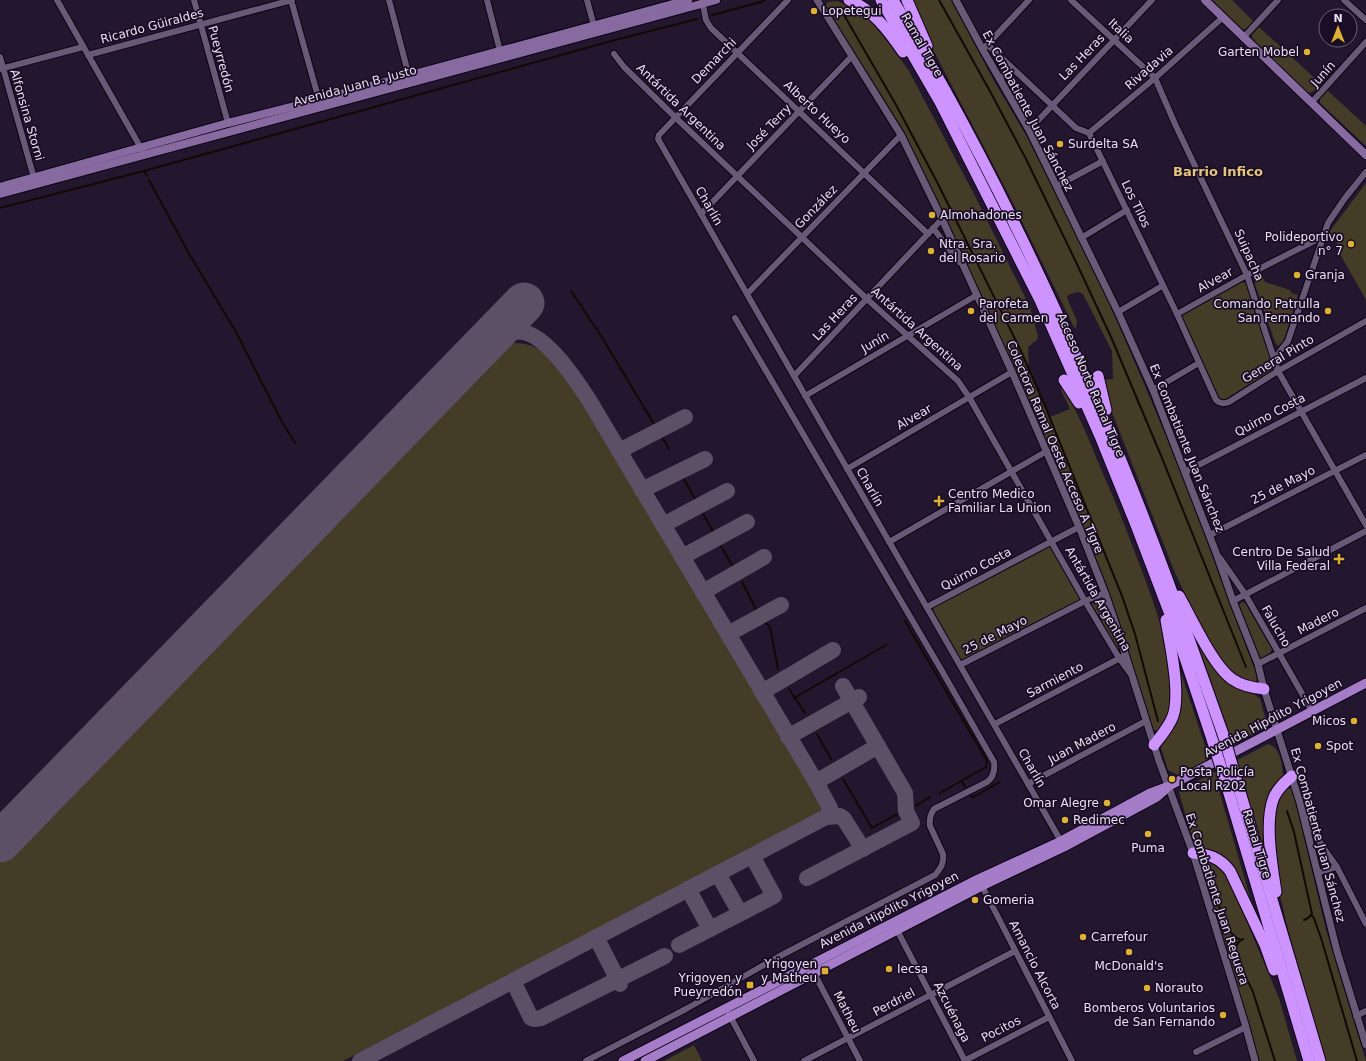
<svg xmlns="http://www.w3.org/2000/svg" width="1366" height="1061" viewBox="0 0 1366 1061" font-family="'DejaVu Sans',sans-serif">
  <rect width="100%" height="100%" fill="#23162f"/>
  <g fill="#443c27">
    <path d="M 911,0 L 951,0 L 994,81 L 1027,137 L 1067,216 L 1109,303 L 1145,386 L 1191,496 L 1219,575 L 1253,665 L 1257,675 L 1256,683 L 1233,677 L 1208,642 L 1175,573 L 1104,392 L 1101,380 L 1113,379 L 1112,351 L 1083,294 L 1078,292 L 1068,295 L 1067,298 L 1077,321 L 1076,328 L 1074,327 L 1009,195 L 928,40 Z"/>
    <path d="M 1212,0 L 1232,0 L 1254,22 L 1247,29 L 1240,29 Z"/>
    <path d="M 837,1 L 854,8 L 870,20 L 891,46 L 909,71 L 975,196 L 1030,307 L 1038,336 L 1037,340 L 1028,347 L 1029,370 L 1050,417 L 1070,409 L 1061,390 L 1062,385 C 1079,414 1091,445 1104,476 C 1117,505 1128,534 1139,563 C 1156,608 1174,656 1171,704 C 1171,716 1166,723 1160,731 L 1154,730 L 1151,727 L 1114,607 L 1015,370 L 930,191 L 825,6 L 828,2 Z"/>
    <path d="M 1259,27 L 1321,84 C 1316,89 1312,95 1305,92 L 1252,41 L 1252,35 Z"/>
    <path d="M 1327,90 L 1366,126 L 1366,146 L 1320,103 L 1320,99 Z"/>
    <path d="M 1366,183 L 1366,300 L 1336,247 L 1338,240 L 1327,235 Z"/>
    <path d="M 1261,274 L 1265,282 L 1290,290 L 1291,293 L 1298,295 L 1283,343 L 1280,345 L 1278,346 L 1275,342 L 1255,285 L 1255,278 Z"/>
    <path d="M 1243,282 L 1246,283 L 1247,285 L 1274,368 L 1272,370 L 1226,399 L 1222,400 L 1217,396 L 1181,315 L 1238,283 Z"/>
    <path d="M 514,343 C 544,343 558,364 574,387 L 821,805 C 822,809 821,811 818,815 L 343,1061 L 0,1061 L 0,863 L 500,347 L 507,344 Z"/>
    <path d="M 1051,545 L 1081,600 L 963,659 L 960,659 L 933,612 L 934,607 Z"/>
    <path d="M 1098,599 L 1102,599 L 1105,602 L 1120,648 L 1119,649 L 1117,648 L 1092,605 L 1093,601 Z"/>
    <path d="M 1242,602 L 1245,603 L 1272,649 L 1270,653 L 1261,658 L 1258,656 L 1238,606 Z"/>
    <path d="M 1195,636 L 1209,655 L 1260,699 L 1267,724 C 1261,731 1252,734 1244,739 C 1239,741 1237,744 1233,747 Z"/>
    <path d="M 1177,661 L 1210,761 L 1178,775 L 1168,770 L 1161,748 L 1162,740 L 1169,730 Z"/>
    <path d="M 1268,744 C 1281,747 1282,765 1283,777 L 1266,855 L 1261,844 L 1240,770 L 1216,780 L 1261,935 L 1233,874 L 1197,849 L 1194,845 L 1179,792 L 1182,789 Z"/>
    <path d="M 1285,787 L 1290,788 L 1293,791 L 1326,930 L 1366,1061 L 1326,1061 L 1288,930 L 1279,891 L 1272,812 Z"/>
    <path d="M 1207,859 L 1222,868 L 1232,887 L 1279,998 L 1297,1061 L 1257,1061 L 1205,879 L 1202,867 L 1203,861 Z"/>
    <path d="M 694,1045 L 702,1061 L 664,1061 Z"/>
  </g>
  <g fill="none" stroke-linecap="round" stroke-linejoin="round">
    <g stroke="#120a00" stroke-width="2">
      <path d="M 939,0 L 991,93 L 1026,159 L 1076,262 L 1111,337 L 1162,458 L 1246,667"/>
      <path d="M 712,15 L 761,2 L 765,0"/>
      <path d="M 844,15 L 895,103 L 937,182 L 1020,349 L 1045,406 L 1122,596 L 1135,634 L 1158,721"/>
      <path d="M 144,171 L 147,176"/>
      <path d="M 149,180 L 187,250 L 236,332 L 281,420 L 295,443"/>
      <path d="M 0,208 L 144,171 L 615,40 L 697,19"/>
      <path d="M 571,291 L 603,339 L 654,424"/>
      <path d="M 661,435 L 669,449"/>
      <path d="M 682,476 L 697,502"/>
      <path d="M 701,510 L 715,535"/>
      <path d="M 719,543 L 732,565"/>
      <path d="M 742,582 L 758,613"/>
      <path d="M 763,621 L 770,627 L 778,669"/>
      <path d="M 905,621 L 987,761 L 986,767 L 940,793"/>
      <path d="M 789,689 L 805,713"/>
      <path d="M 794,698 L 886,645"/>
      <path d="M 817,734 L 831,759"/>
      <path d="M 843,779 L 872,828 L 897,814"/>
      <path d="M 962,782 L 965,787"/>
      <path d="M 971,796 L 973,797 L 1000,782"/>
      <path d="M 916,806 L 930,797"/>
      <path d="M 1287,811 L 1294,832 L 1312,914 L 1308,918 L 1304,920"/>
      <path d="M 1215,894 C 1220,907 1226,936 1241,940"/>
      <path d="M 1311,915 L 1314,918 L 1322,941 L 1357,1061"/>
      <path d="M 1243,939 C 1224,947 1248,979 1253,992 L 1275,1061"/>
    </g>
    <g stroke="#5c5066" stroke-width="16">
      <path d="M 490,338 C 501,333 512,330 523,332 C 548,337 576,380 589,400 L 816,782 L 830,808 L 830,811 L 826,817"/>
      <path d="M 619,451 L 685,417"/>
      <path d="M 642,490 L 705,459"/>
      <path d="M 663,525 L 727,491"/>
      <path d="M 682,557 L 747,522"/>
      <path d="M 703,592 L 764,557"/>
      <path d="M 728,634 L 781,605"/>
      <path d="M 762,692 L 833,650"/>
      <path d="M 788,737 L 859,697"/>
      <path d="M 816,782 L 878,746"/>
      <path d="M 718,874 L 740,913"/>
      <path d="M 807,878 L 912,823 L 906,811 L 905,793 L 843,686"/>
      <path d="M 688,889 L 710,929"/>
      <path d="M 596,937 L 620,984"/>
      <path d="M 679,945 L 774,896 L 752,856"/>
      <path d="M 513,981 L 531,1018 L 534,1019 L 541,1018 L 665,956"/>
      <path d="M 360,1061 L 826,817 L 840,816 L 844,819 L 863,849"/>
    </g>
    <path stroke="#5c5066" stroke-width="41" d="M 0,842 L 524,303"/>
    <g stroke="#0d0216" stroke-width="8">
      <g id="minor">
        <path d="M 57,0 L 142,150"/>
        <path d="M 194,0 L 228,123"/>
        <path d="M 291,0 L 319,100"/>
        <path d="M 389,0 L 410,80"/>
        <path d="M 487,0 L 500,51"/>
        <path d="M 587,0 L 594,26"/>
        <path d="M 702,0 L 706,20 L 711,28 L 928,234"/>
        <path d="M 788,0 L 659,135 L 658,139 L 1062,843"/>
        <path d="M 1071,0 L 1155,78 L 1175,124 L 1247,275 L 1278,371 L 1366,525"/>
        <path d="M 1344,0 L 1366,20"/>
        <path d="M 1243,38 L 1278,0"/>
        <path d="M 988,45 L 1076,128 L 1089,133 L 1177,314 L 1216,400 C 1220,404 1224,404 1229,402 L 1278,371 L 1366,321"/>
        <path d="M 985,47 L 1029,0"/>
        <path d="M 614,54 L 624,67 L 676,118 L 867,299 L 958,381 L 969,397 L 1085,601 L 1119,658 L 1130,673"/>
        <path d="M 88,55 L 292,0"/>
        <path d="M 0,57 L 34,178"/>
        <path d="M 0,69 L 83,47"/>
        <path d="M 999,79 L 1012,68"/>
        <path d="M 1312,102 L 1366,42"/>
        <path d="M 1029,130 L 1152,0"/>
        <path d="M 1089,133 L 1155,78 L 1222,18"/>
        <path d="M 1057,186 L 1103,161"/>
        <path d="M 701,214 L 852,56"/>
        <path d="M 933,228 L 959,262"/>
        <path d="M 1081,238 L 1127,210"/>
        <path d="M 747,294 L 901,135"/>
        <path d="M 1118,312 L 1162,286"/>
        <path d="M 1177,314 L 1247,275 L 1322,237"/>
        <path d="M 1274,359 L 1288,341 L 1328,223 L 1345,198 L 1366,172"/>
        <path d="M 794,376 L 942,219"/>
        <path d="M 1153,390 L 1199,363"/>
        <path d="M 805,396 L 977,295"/>
        <path d="M 847,469 L 1012,372"/>
        <path d="M 1185,472 L 1366,378"/>
        <path d="M 1210,535 L 1366,455"/>
        <path d="M 889,542 L 1047,451"/>
        <path d="M 1220,558 L 1245,594 L 1312,711"/>
        <path d="M 1233,601 L 1366,531"/>
        <path d="M 927,607 L 1079,527"/>
        <path d="M 1258,664 L 1366,608"/>
        <path d="M 960,665 L 1085,601 L 1105,593"/>
        <path d="M 995,724 L 1122,657"/>
        <path d="M 1028,784 L 1146,721"/>
        <path d="M 1304,812 L 1322,846 L 1337,867 L 1366,924"/>
        <path d="M 1317,873 L 1337,867"/>
        <path d="M 981,884 L 1072,1061"/>
        <path d="M 897,930 L 965,1061"/>
        <path d="M 814,973 L 860,1061"/>
        <path d="M 729,1014 L 754,1061"/>
        <path d="M 1356,1016 L 1366,1011"/>
        <path d="M 1196,1052 L 1246,1027"/>
        <path d="M 586,1061 L 686,1009 L 778,957 L 935,875 C 941,868 944,863 943,854 L 930,826 C 929,820 930,815 934,809 L 987,782 C 994,777 995,770 994,762 L 942,671 L 735,318"/>
        <path d="M 804,1061 L 1015,951"/>
        <path d="M 964,1061 L 1049,1017"/>
      </g>
    </g>
    <g stroke="#0d0216" stroke-width="9">
      <g id="tertiary">
        <path d="M 817,0 L 901,135 L 942,219 L 1012,372 L 1079,527 L 1105,593 L 1116,625 L 1159,761 L 1193,853 L 1245,1024 L 1255,1061"/>
        <path d="M 956,0 L 983,50 L 1029,130 L 1118,312 L 1153,390 L 1217,555 L 1233,601 L 1258,664 L 1264,689 L 1300,803 L 1337,951 L 1366,1045"/>
      </g>
    </g>
    <g stroke="#0d0216" stroke-width="10">
      <g id="secondary">
        <path d="M 1205,0 L 1366,155"/>
        <path d="M 0,187 L 228,123 L 319,100 L 688,0"/>
        <path d="M 0,194 L 716,0"/>
      </g>
    </g>
    <g stroke="#0d0216" stroke-width="11">
      <g id="primary">
        <path d="M 623,1061 L 978,879 L 1061,841 L 1150,793 L 1169,786 L 1366,683"/>
        <path d="M 645,1061 L 982,886 L 1064,847 L 1157,797 L 1166,789"/>
      </g>
    </g>
    <g stroke="#0d0216" stroke-width="13">
      <g id="motorway">
        <path d="M 849,0 C 873,10 888,30 903,52"/>
        <path d="M 881,0 L 940,102 L 1040,300 L 1100,436 L 1136,525 L 1173,622 L 1213,742"/>
        <path d="M 893,0 C 911,31 929,61 946,92 C 1004,197 1056,307 1103,418 C 1148,522 1186,630 1224,737"/>
        <path d="M 907,0 L 927,46"/>
        <path d="M 1098,376 L 1106,410"/>
        <path d="M 1064,380 L 1079,403"/>
        <path d="M 1179,596 C 1191,617 1213,666 1232,679 C 1242,686 1253,688 1264,689"/>
        <path d="M 1154,745 C 1161,736 1169,727 1173,716 C 1181,693 1170,644 1166,620"/>
        <path d="M 1235,775 L 1320,1061"/>
        <path d="M 1225,780 L 1309,1061"/>
        <path d="M 1193,853 C 1209,854 1220,858 1230,871 L 1265,945 L 1274,970"/>
        <path d="M 1276,892 C 1272,866 1264,821 1274,797 C 1278,788 1285,782 1292,776"/>
      </g>
    </g>
    <use href="#minor" stroke="#685977" stroke-width="6"/>
    <use href="#tertiary" stroke="#685977" stroke-width="7"/>
    <use href="#secondary" stroke="#866aa0" stroke-width="8"/>
    <use href="#primary" stroke="#a57cc8" stroke-width="9"/>
    <use href="#motorway" stroke="#cd93fe" stroke-width="11"/>
    <g stroke="#0d0216" stroke-width="13" stroke-linecap="butt">
      <g id="motorway-bridge">
        <path d="M 1224,737 L 1235,775"/>
        <path d="M 1213,742 L 1225,780"/>
      </g>
    </g>
    <use href="#motorway-bridge" stroke="#cd93fe" stroke-width="11"/>
  </g>
  <g fill="#ddb133" stroke="#1a0d25" stroke-width="1.5">
    <circle cx="814" cy="11" r="4"/>
    <circle cx="1307" cy="52" r="4"/>
    <circle cx="1060" cy="144" r="4"/>
    <circle cx="932" cy="215" r="4"/>
    <circle cx="1351" cy="244" r="4"/>
    <circle cx="931" cy="251" r="4"/>
    <circle cx="1297" cy="275" r="4"/>
    <circle cx="971" cy="311" r="4"/>
    <circle cx="1328" cy="311" r="4"/>
    <path d="M937 495h4v4h4v4h-4v4h-4v-4h-4v-4h4z"/>
    <path d="M1337 553h4v4h4v4h-4v4h-4v-4h-4v-4h4z"/>
    <circle cx="1354" cy="721" r="4"/>
    <circle cx="1318" cy="746" r="4"/>
    <circle cx="1172" cy="779" r="4"/>
    <circle cx="1107" cy="803" r="4"/>
    <circle cx="1065" cy="820" r="4"/>
    <circle cx="1148" cy="834" r="4"/>
    <circle cx="975" cy="900" r="4"/>
    <circle cx="1083" cy="937" r="4"/>
    <circle cx="1129" cy="952" r="4"/>
    <circle cx="889" cy="969" r="4"/>
    <rect x="821" y="967" width="8" height="8" rx="2"/>
    <rect x="746" y="981" width="8" height="8" rx="2"/>
    <circle cx="1147" cy="988" r="4"/>
    <circle cx="1223" cy="1015" r="4"/>
  </g>
  <g text-anchor="middle" stroke-width="3.5" stroke-linejoin="round" paint-order="stroke">
    <g font-size="12" fill="#e9e0f2" stroke="#1a0d25" text-anchor="start">
      <text x="822" y="15">Lopetegui</text>
      <text x="1299" y="56" text-anchor="end">Garten Mobel</text>
      <text x="1068" y="148">Surdelta SA</text>
      <text x="940" y="219">Almohadones</text>
      <text x="1343" y="241" text-anchor="end">Polideportivo<tspan x="1343" dy="14">n° 7</tspan></text>
      <text x="939" y="248">Ntra. Sra.<tspan x="939" dy="14">del Rosario</tspan></text>
      <text x="1305" y="279">Granja</text>
      <text x="979" y="308">Parofeta<tspan x="979" dy="14">del Carmen</tspan></text>
      <text x="1320" y="308" text-anchor="end">Comando Patrulla<tspan x="1320" dy="14">San Fernando</tspan></text>
      <text x="948" y="498">Centro Medico<tspan x="948" dy="14">Familiar La Union</tspan></text>
      <text x="1330" y="556" text-anchor="end">Centro De Salud<tspan x="1330" dy="14">Villa Federal</tspan></text>
      <text x="1346" y="725" text-anchor="end">Micos</text>
      <text x="1326" y="750">Spot</text>
      <text x="1180" y="776">Posta Policía<tspan x="1180" dy="14">Local R202</tspan></text>
      <text x="1099" y="807" text-anchor="end">Omar Alegre</text>
      <text x="1073" y="824">Redimec</text>
      <text x="1148" y="852" text-anchor="middle">Puma</text>
      <text x="983" y="904">Gomeria</text>
      <text x="1091" y="941">Carrefour</text>
      <text x="817" y="968" text-anchor="end">Yrigoyen<tspan x="817" dy="14">y Matheu</tspan></text>
      <text x="1129" y="970" text-anchor="middle">McDonald's</text>
      <text x="897" y="973">Iecsa</text>
      <text x="742" y="982" text-anchor="end">Yrigoyen y<tspan x="742" dy="14">Pueyrredón</tspan></text>
      <text x="1155" y="992">Norauto</text>
      <text x="1215" y="1012" text-anchor="end">Bomberos Voluntarios<tspan x="1215" dy="14">de San Fernando</tspan></text>
    </g>
    <g font-size="12" fill="#e9e0f2" stroke="#1a0d25">
      <text transform="translate(152 26) rotate(-15)" y="4">Ricardo Güiraldes</text>
      <text transform="translate(1121 31) rotate(43)" y="4">Italia</text>
      <text transform="translate(922 45) rotate(60)" y="4">Ramal Tigre</text>
      <text transform="translate(1082 57) rotate(-46)" y="4">Las Heras</text>
      <text transform="translate(221 59) rotate(75)" y="4">Pueyrredón</text>
      <text transform="translate(714 61) rotate(-46)" y="4">Demarchi</text>
      <text transform="translate(1149 68) rotate(-41)" y="4">Rivadavia</text>
      <text transform="translate(1323 74) rotate(-48)" y="4">Junín</text>
      <text transform="translate(355 86) rotate(-15)" y="4">Avenida Juan B. Justo</text>
      <text transform="translate(681 107) rotate(44)" y="4">Antártida Argentina</text>
      <text transform="translate(1028 111) rotate(62)" y="4">Ex Combatiente Juan Sánchez</text>
      <text transform="translate(817 112) rotate(43)" y="4">Alberto Hueyo</text>
      <text transform="translate(27 115) rotate(74)" y="4">Alfonsina Storni</text>
      <text transform="translate(769 127) rotate(-46)" y="4">José Terry</text>
      <text transform="translate(1136 204) rotate(64)" y="4">Los Tilos</text>
      <text transform="translate(709 206) rotate(60)" y="4">Charlín</text>
      <text transform="translate(816 207) rotate(-46)" y="4">González</text>
      <text transform="translate(1249 255) rotate(66)" y="4">Suipacha</text>
      <text transform="translate(1215 280) rotate(-29)" y="4">Alvear</text>
      <text transform="translate(835 317) rotate(-47)" y="4">Las Heras</text>
      <text transform="translate(917 329) rotate(42)" y="4">Antártida Argentina</text>
      <text transform="translate(875 342) rotate(-30)" y="4">Junín</text>
      <text transform="translate(1278 359) rotate(-31)" y="4">General Pinto</text>
      <text transform="translate(1091 385) rotate(67)" y="4">Acceso Norte Ramal Tigre</text>
      <text transform="translate(1270 415) rotate(-28)" y="4">Quirno Costa</text>
      <text transform="translate(914 417) rotate(-30)" y="4">Alvear</text>
      <text transform="translate(1055 447) rotate(67)" y="4">Colectora Ramal Oeste Acceso A Tigre</text>
      <text transform="translate(1187 448) rotate(68)" y="4">Ex Combatiente Juan Sánchez</text>
      <text transform="translate(1283 485) rotate(-27)" y="4">25 de Mayo</text>
      <text transform="translate(870 487) rotate(60)" y="4">Charlín</text>
      <text transform="translate(976 569) rotate(-28)" y="4">Quirno Costa</text>
      <text transform="translate(1098 599) rotate(60)" y="4">Antártida Argentina</text>
      <text transform="translate(1318 621) rotate(-27)" y="4">Madero</text>
      <text transform="translate(1276 626) rotate(60)" y="4">Falucho</text>
      <text transform="translate(995 635) rotate(-27)" y="4">25 de Mayo</text>
      <text transform="translate(1055 680) rotate(-28)" y="4">Sarmiento</text>
      <text transform="translate(1273 718) rotate(-28)" y="4">Avenida Hipólito Yrigoyen</text>
      <text transform="translate(1082 743) rotate(-28)" y="4">Juan Madero</text>
      <text transform="translate(1032 768) rotate(60)" y="4">Charlín</text>
      <text transform="translate(1318 835) rotate(75)" y="4">Ex Combatiente Juan Sánchez</text>
      <text transform="translate(1257 844) rotate(73)" y="4">Ramal Tigre</text>
      <text transform="translate(1217 899) rotate(72)" y="4">Ex Combatiente Juan Reguera</text>
      <text transform="translate(889 910) rotate(-27)" y="4">Avenida Hipólito Yrigoyen</text>
      <text transform="translate(1035 965) rotate(63)" y="4">Amancio Alcorta</text>
      <text transform="translate(894 1002) rotate(-28)" y="4">Perdriel</text>
      <text transform="translate(847 1012) rotate(63)" y="4">Matheu</text>
      <text transform="translate(952 1012) rotate(63)" y="4">Azcuénaga</text>
      <text transform="translate(1001 1029) rotate(-27)" y="4">Pocitos</text>
    </g>
    <g font-size="13" font-weight="bold" fill="#e4c67b" stroke="#1a0d25">
      <text x="1218" y="176">Barrio Infico</text>
    </g>
  </g>
  <g transform="translate(1338 28)"><circle r="19" fill="#1a0d25" stroke="#6d6177"/>
  <path d="M0-3L7 15L0 10L-7 15Z" fill="#ddb133"/>
  <text y="-6" font-size="11" font-weight="bold" text-anchor="middle" fill="#e9e0f2">N</text>
  </g>
</svg>
